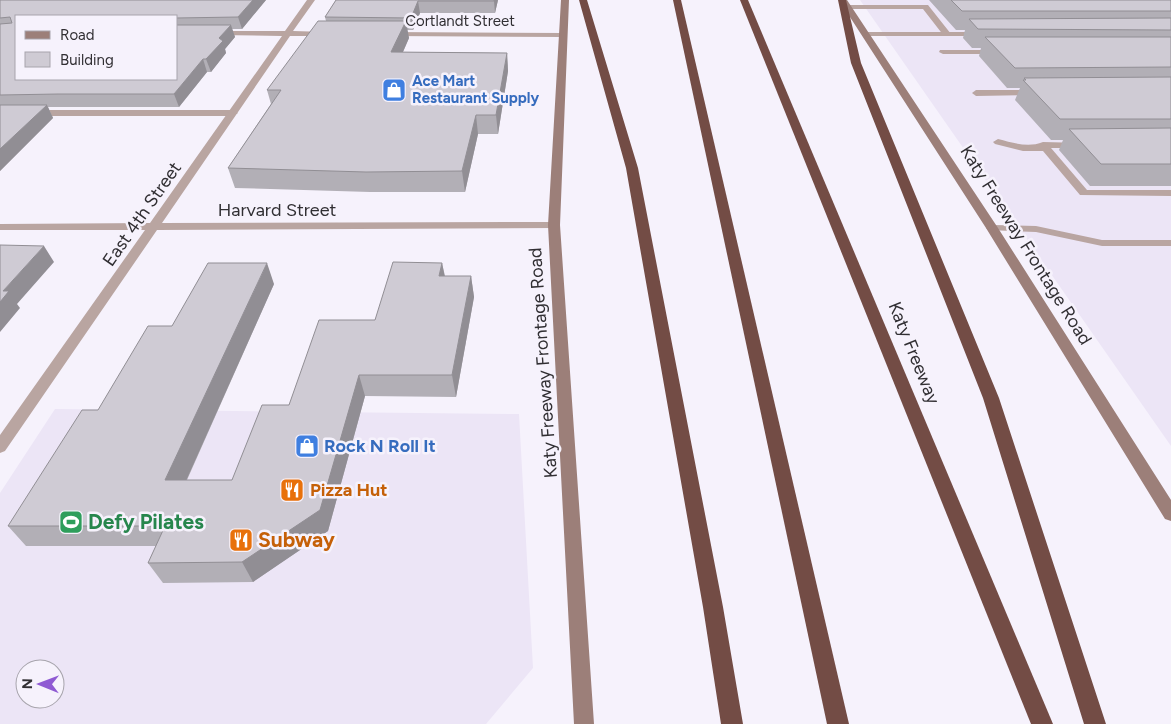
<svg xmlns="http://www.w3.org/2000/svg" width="1171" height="724" viewBox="0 0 1171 724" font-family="Figtree,sans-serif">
  <rect width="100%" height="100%" fill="#f6f2fc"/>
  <g fill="#ece5f6" fill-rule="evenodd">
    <path d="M 860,0 L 1072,0 L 1171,39 L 1171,446 Z"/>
    <path d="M 55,409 L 519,414 L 533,668 L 486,724 L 0,724 L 0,493 ZM 25,669 L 55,669 L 55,699 L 25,699 Z"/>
  </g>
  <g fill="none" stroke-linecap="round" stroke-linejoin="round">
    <g fill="#b9a5a1" fill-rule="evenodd">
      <path d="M 844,5 L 928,5 L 951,34 L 944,36 L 923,9 L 847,9 L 843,7 Z"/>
      <path d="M 940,50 L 998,50 L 1002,52 L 998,54 L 943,54 L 939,52 Z"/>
      <path d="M 1035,90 L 1038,91 L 1038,95 L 976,96 L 972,93 L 976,90 Z"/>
      <path d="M 0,110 L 233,110 L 238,113 L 233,116 L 0,116 Z"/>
      <path d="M 998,139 C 1014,143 1028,148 1043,142 L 1083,143 L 1085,145 L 1080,148 L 1051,148 L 1087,190 L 1171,190 L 1171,196 L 1080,195 L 1043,151 L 1023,151 L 995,144 L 993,142 Z"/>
    </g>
    <g fill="#b9a5a1" fill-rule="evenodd">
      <path d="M 307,0 L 315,0 L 293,31 L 327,32 L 331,34 L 327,36 L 290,36 L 162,223 L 554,222 L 560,225 L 554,228 L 157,230 L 5,451 L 0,453 L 0,435 L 145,230 L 0,230 L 0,224 L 150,223 L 282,36 L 216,35 L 213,35 L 213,31 L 285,31 Z"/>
      <path d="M 388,32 L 563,33 L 567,35 L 563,37 L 391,36 L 388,36 Z"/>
      <path d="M 862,32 L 983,32 L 987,34 L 983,36 L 862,36 Z"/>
      <path d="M 992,225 L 1036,226 L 1102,240 L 1171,240 L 1171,246 L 1102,246 L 1036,232 L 988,230 L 986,228 Z"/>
    </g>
    <g fill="#9c7f79" fill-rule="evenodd">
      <path d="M 561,0 L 569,0 L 560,225 L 594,724 L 574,724 L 548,225 Z"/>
      <path d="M 839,0 L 847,0 L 998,228 L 1171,500 L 1171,521 L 1165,519 L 986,228 Z"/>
    </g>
    <g fill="#734c45" fill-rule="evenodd">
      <path d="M 579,0 L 587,0 L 638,168 L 723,607 L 743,724 L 721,724 L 703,607 L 626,168 Z"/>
      <path d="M 673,0 L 681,0 L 849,724 L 827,724 Z"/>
      <path d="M 740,0 L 748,0 L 1053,724 L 1031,724 Z"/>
      <path d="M 838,0 L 846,0 L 861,63 L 999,398 L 1106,724 L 1084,724 L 983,398 L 851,63 Z"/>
    </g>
  </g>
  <g fill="#b2afb6" fill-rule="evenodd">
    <path d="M 0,0 L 266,0 L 242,29 L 232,29 L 235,37 L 225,49 L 226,53 L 211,72 L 207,72 L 179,107 L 48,107 L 53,118 L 0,171 ZM 16,16 L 176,16 L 176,79 Z"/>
    <path d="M 336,0 L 498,0 L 495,13 L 420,13 L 413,30 L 407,30 L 409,38 L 403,52 L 507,53 L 508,71 L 498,134 L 478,134 L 465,192 L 370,192 L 235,188 L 228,168 L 271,104 L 267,90 L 326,21 L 325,17 Z"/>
    <path d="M 929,0 L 1171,0 L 1171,186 L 1090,186 L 1059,150 L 1063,140 L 1051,140 L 1015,100 L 1020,88 L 1007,88 L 979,56 L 981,48 L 972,48 L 963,38 L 965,30 L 956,30 Z"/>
    <path d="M 442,263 L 445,276 L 471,276 L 474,297 L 456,397 L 365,396 L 328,531 L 253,582 L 163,583 L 148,563 L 156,546 L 26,546 L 8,526 L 98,410 L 172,326 L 274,284 L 187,480 L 232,480 L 289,405 L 375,320 Z"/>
  </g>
  <g fill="#918e94">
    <path d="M 253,0 L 266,0 L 242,29 L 238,17 Z"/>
    <path d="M 494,0 L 498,0 L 495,13 L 494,1 Z"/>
    <path d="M 418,1 L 420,13 L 413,30 L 411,18 Z"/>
    <path d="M 406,21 L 409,38 L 395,70 L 391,52 Z"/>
    <path d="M 231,25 L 235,37 L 225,49 L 226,53 L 211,72 L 206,59 L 219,38 Z"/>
    <path d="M 507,53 L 508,71 L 498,134 L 496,115 Z"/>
    <path d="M 203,59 L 207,72 L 179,107 L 174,94 Z"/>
    <path d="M 47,105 L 53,118 L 0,171 L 0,149 Z"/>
    <path d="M 476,115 L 478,134 L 465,192 L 462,171 Z"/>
    <path d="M 44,246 L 54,262 L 17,304 L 20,308 L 0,332 L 0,302 L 3,291 Z"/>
    <path d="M 267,263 L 274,284 L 177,501 L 165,480 Z"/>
    <path d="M 442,263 L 446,283 L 439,276 Z"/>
    <path d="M 471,276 L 474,297 L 456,397 L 452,375 Z"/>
    <path d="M 359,375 L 365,396 L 328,531 L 253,582 L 242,562 Z"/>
  </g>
  <g fill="#cfcbd4" stroke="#918e94">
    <path d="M 0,0 L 253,0 L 238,17 L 176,18 L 176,16 L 16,16 L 16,79 L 176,79 L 176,25 L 231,25 L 219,38 L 223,41 L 206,59 L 203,59 L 174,94 L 58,94 L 0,95 L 0,24 L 12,23 L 10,17 L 0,18 Z"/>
    <path d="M 336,0 L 494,0 L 494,1 L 418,1 L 411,18 L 325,17 Z"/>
    <path d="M 951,0 L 1171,0 L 1171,11 L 962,11 Z"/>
    <path d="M 1171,18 L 1171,30 L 978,29 L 969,19 Z"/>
    <path d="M 318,21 L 406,21 L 391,52 L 507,53 L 496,115 L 476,115 L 462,171 L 366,172 L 228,168 L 281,90 L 267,90 Z"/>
    <path d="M 985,37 L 1171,37 L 1171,67 L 1015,68 Z"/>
    <path d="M 1171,77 L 1171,119 L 1060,119 L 1023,80 L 1026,80 L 1024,78 Z"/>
    <path d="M 0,105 L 47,105 L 0,149 Z"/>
    <path d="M 1171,128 L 1171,164 L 1101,164 L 1069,129 Z"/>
    <path d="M 0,245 L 44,246 L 3,291 L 9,291 L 0,302 Z"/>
    <path d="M 393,262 L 442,263 L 439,276 L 471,276 L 452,375 L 359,375 L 320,510 L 242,562 L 148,563 L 165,526 L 8,526 L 82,410 L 98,410 L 148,326 L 172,326 L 208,263 L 267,263 L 165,480 L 232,480 L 262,405 L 289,405 L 319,320 L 375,320 Z"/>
  </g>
  <defs>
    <g id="shop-square" transform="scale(1.25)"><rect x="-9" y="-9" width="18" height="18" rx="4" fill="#3f7fe0" stroke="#f6f2fc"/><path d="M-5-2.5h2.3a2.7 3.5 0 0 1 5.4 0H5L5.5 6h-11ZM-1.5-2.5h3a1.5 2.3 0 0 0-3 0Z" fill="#fff"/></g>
    <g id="restaurant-square" transform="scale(1.25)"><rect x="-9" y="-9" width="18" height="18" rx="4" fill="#e8710a" stroke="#f6f2fc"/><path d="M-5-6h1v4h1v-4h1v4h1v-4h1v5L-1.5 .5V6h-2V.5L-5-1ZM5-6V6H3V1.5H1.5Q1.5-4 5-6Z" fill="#fff"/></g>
    <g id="stadium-square" transform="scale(1.25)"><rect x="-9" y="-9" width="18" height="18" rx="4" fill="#2e9e5b" stroke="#f6f2fc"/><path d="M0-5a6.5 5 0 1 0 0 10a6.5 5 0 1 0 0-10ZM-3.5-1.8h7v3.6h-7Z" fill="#fff"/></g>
  </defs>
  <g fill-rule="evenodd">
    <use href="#shop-square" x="394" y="90"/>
    <use href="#shop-square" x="307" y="446"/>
    <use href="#restaurant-square" x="292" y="490"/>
    <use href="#stadium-square" x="71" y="522"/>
    <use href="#restaurant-square" x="241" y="540"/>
  </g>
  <g text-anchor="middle" stroke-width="5" stroke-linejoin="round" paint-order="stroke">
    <g font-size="15" fill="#312f33" stroke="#f6f2fc">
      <text x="460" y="26">Cortlandt Street</text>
    </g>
    <g font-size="15" font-weight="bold" fill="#366cbe" stroke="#f6f2fc" text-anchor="start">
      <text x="412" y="86">Ace Mart<tspan x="412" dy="17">Restaurant Supply</tspan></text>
    </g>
    <g font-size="18" fill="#312f33" stroke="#f6f2fc">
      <text x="277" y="216">Harvard Street</text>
      <text transform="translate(142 214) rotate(-55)" y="6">East 4th Street</text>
      <text transform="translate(1026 245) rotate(58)" y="6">Katy Freeway Frontage Road</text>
      <text transform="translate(914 353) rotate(68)" y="6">Katy Freeway</text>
      <text transform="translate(543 363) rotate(-94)" y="6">Katy Freeway Frontage Road</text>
    </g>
    <g font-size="18" font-weight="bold" fill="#366cbe" stroke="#f6f2fc" text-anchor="start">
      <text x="324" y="452">Rock N Roll It</text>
    </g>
    <g font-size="18" font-weight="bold" fill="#c56008" stroke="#f6f2fc" text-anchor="start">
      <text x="310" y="496">Pizza Hut</text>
    </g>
    <g font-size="21" font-weight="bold" fill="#27864d" stroke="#f6f2fc" text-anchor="start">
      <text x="88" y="529">Defy Pilates</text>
    </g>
    <g font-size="21" font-weight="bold" fill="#c56008" stroke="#f6f2fc" text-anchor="start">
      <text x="258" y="547">Subway</text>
    </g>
  </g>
  <rect x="15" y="15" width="162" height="65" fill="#f6f2fc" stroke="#a7a4ac"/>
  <rect x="25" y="31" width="25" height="8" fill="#9c7f79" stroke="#a7a4ac"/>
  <text x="60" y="40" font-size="15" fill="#312f33">Road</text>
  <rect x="25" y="52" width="25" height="15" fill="#cfcbd4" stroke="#a7a4ac"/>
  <text x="60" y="65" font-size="15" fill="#312f33">Building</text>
  <g transform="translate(40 684) rotate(271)"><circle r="24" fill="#f6f2fc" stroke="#a7a4ac"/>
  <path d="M0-4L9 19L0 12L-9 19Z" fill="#8f5ad3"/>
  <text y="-8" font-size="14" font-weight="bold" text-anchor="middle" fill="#312f33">N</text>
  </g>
</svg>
